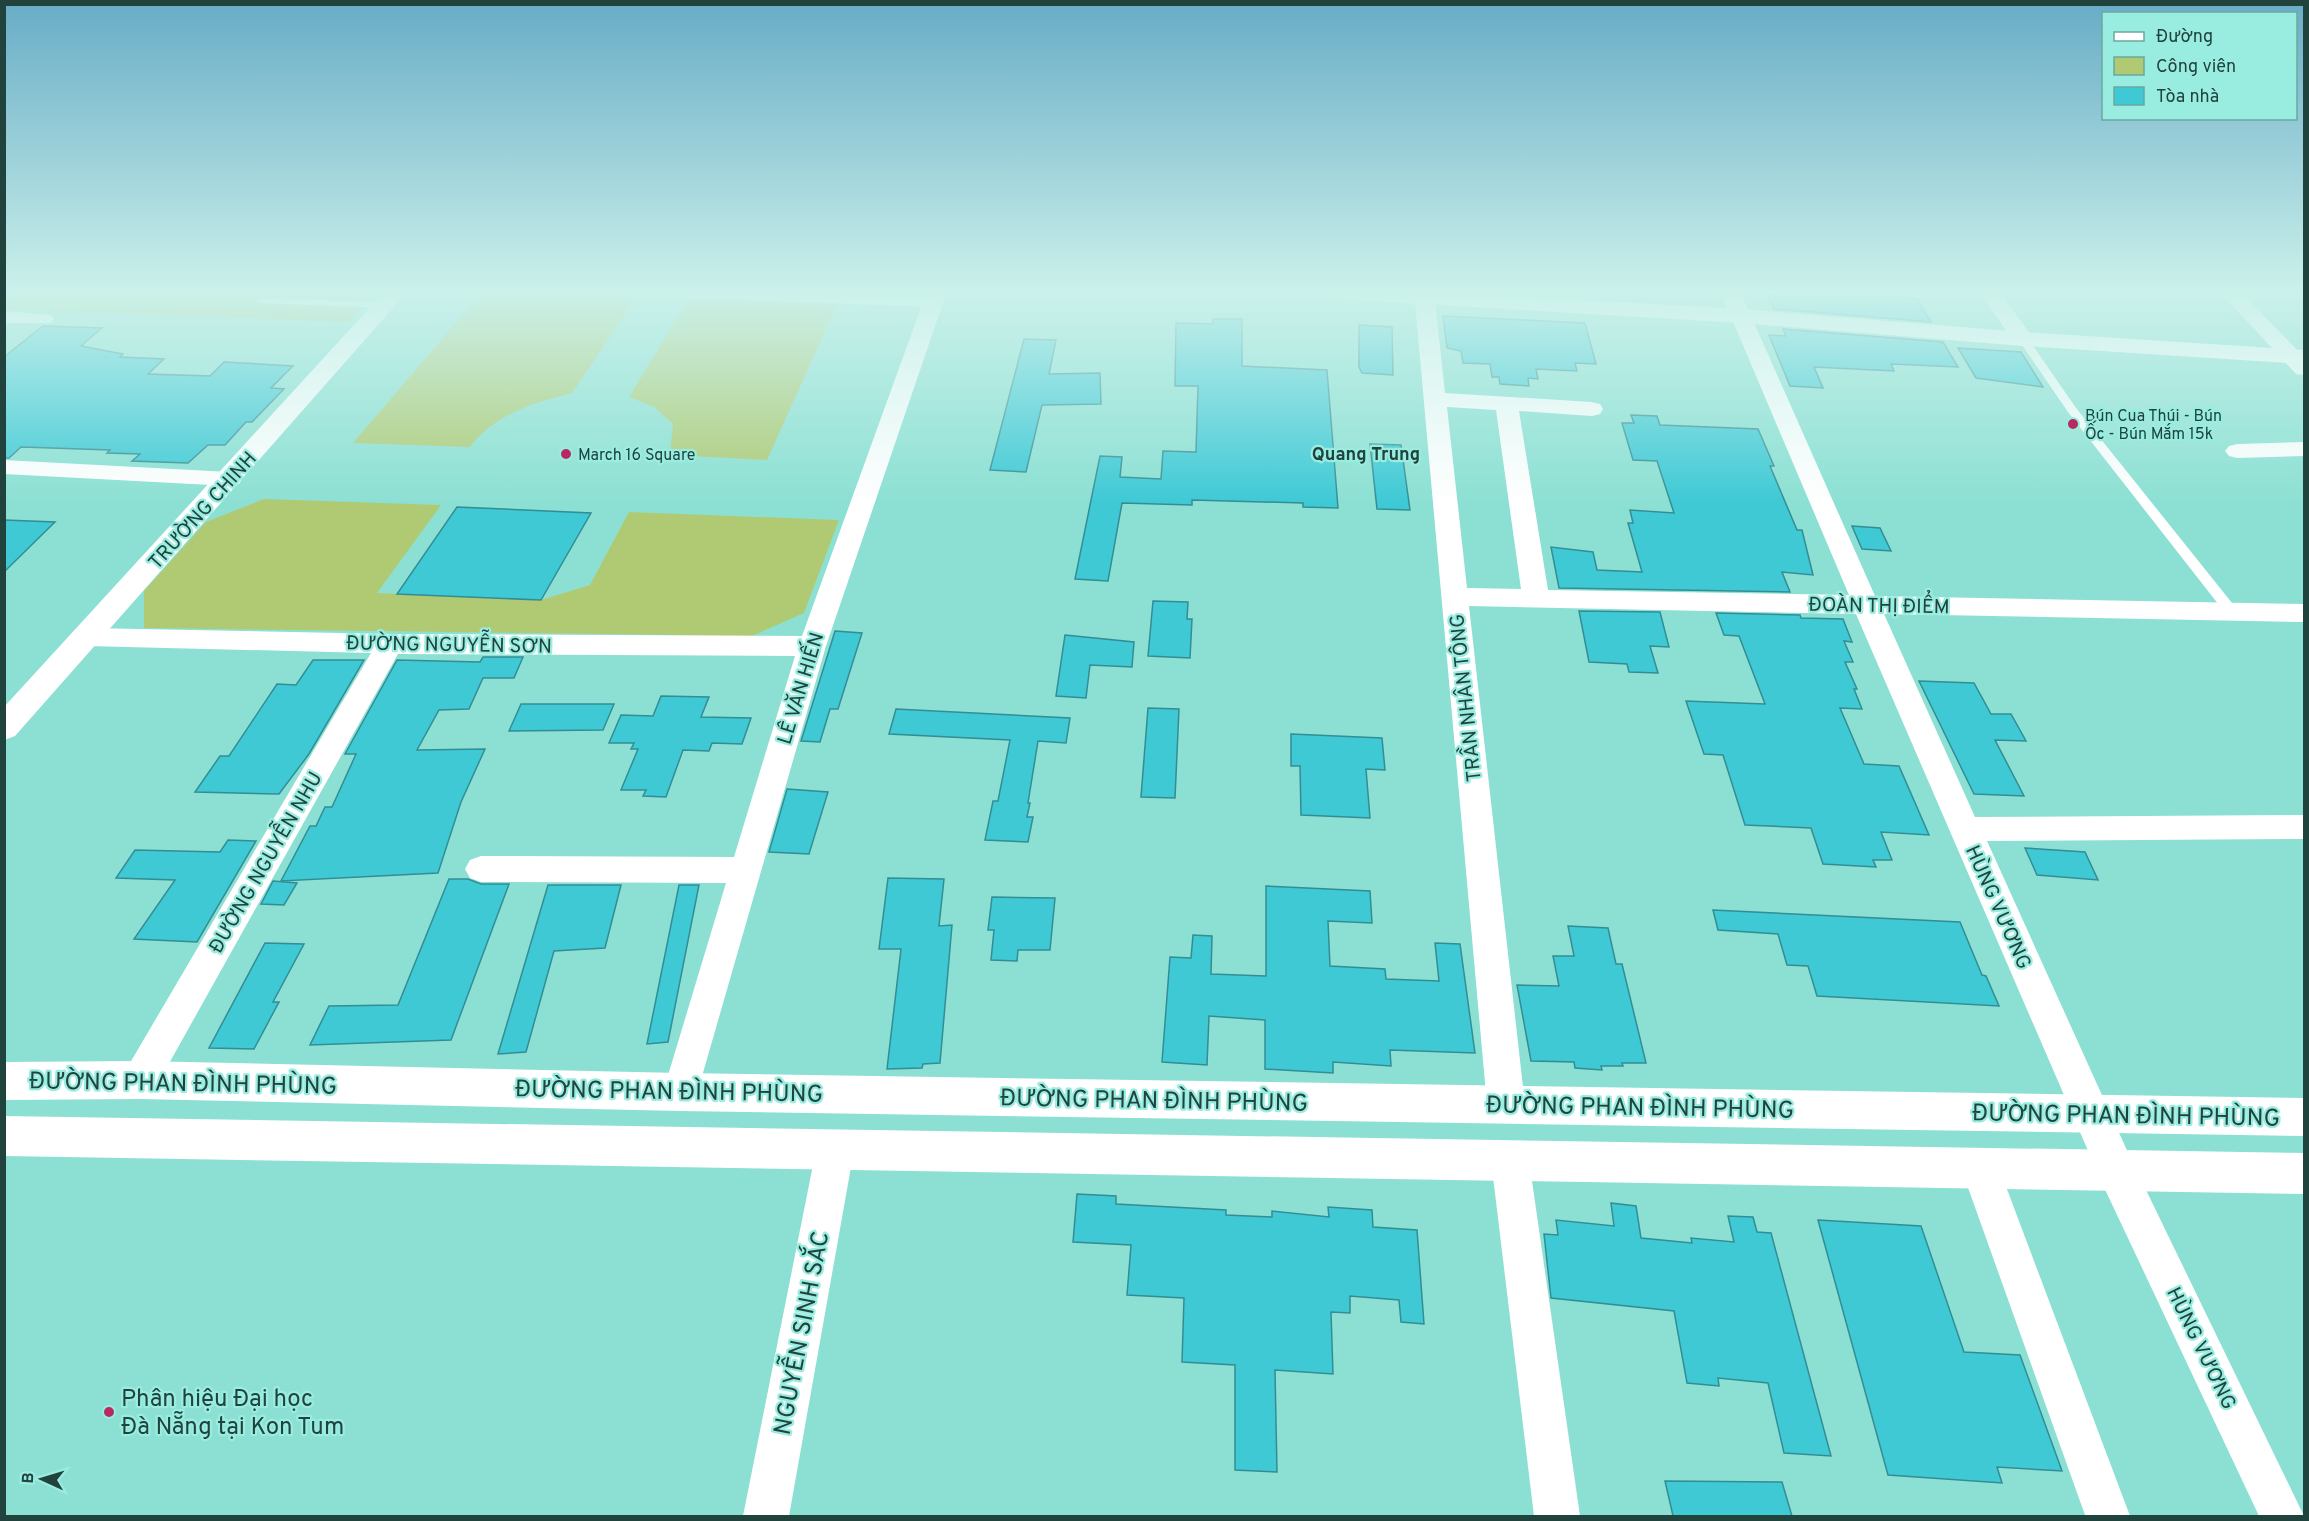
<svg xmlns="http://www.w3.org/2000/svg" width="2309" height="1521" viewBox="0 0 2309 1521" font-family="Overpass,sans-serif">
  <rect width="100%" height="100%" fill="#8ce0d3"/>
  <g fill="#afca73">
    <path d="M 5,291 L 377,291 L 348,322 L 5,309 Z"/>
    <path d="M 483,291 L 641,291 L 572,393 C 534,403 494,414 470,447 L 353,443 Z"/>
    <path d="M 693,292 L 840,298 L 767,460 L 670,455 L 673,424 L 654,407 L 629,397 Z"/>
    <path d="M 264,499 L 441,505 L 377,593 L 541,600 L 590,585 L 629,512 L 839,520 L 804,613 L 752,636 L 144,628 L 144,591 L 206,522 Z"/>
  </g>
  <g fill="#3ec9d5" stroke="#338d94" stroke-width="1.5">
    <path d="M 1766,291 L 1902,291 L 1907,299 L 1917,299 L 1931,322 L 1774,309 Z"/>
    <path d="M 1443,316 L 1585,323 L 1596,364 L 1575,363 L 1577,371 L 1536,369 L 1538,379 L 1528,378 L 1529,386 L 1500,384 L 1499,377 L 1492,377 L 1490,364 L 1463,363 L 1461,351 L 1447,348 Z"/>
    <path d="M 1213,319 L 1242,319 L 1242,366 L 1327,370 L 1338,508 L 1303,507 L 1303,503 L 1192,500 L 1192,505 L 1122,503 L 1108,581 L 1075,579 L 1100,456 L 1122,457 L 1120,477 L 1161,479 L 1163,451 L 1196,452 L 1198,386 L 1175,386 L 1176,323 L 1213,324 Z"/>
    <path d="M 1359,325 L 1392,327 L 1393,375 L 1362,373 L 1359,367 Z"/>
    <path d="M 43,326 L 102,328 L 81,346 L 123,354 L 120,357 L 164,359 L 148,374 L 210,376 L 224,362 L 293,366 L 271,388 L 284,389 L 252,422 L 246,422 L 225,445 L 208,445 L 188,463 L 132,461 L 140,454 L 107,453 L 110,450 L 21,447 L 9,458 L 4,458 L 4,357 Z"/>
    <path d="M 1783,329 L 1943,342 L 1958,367 L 1891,364 L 1894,371 L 1814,367 L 1823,388 L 1790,386 L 1769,335 L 1786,336 Z"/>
    <path d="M 1024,339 L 1056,340 L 1049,374 L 1100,373 L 1101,404 L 1042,405 L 1026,472 L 990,470 Z"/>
    <path d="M 1958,348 L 2021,352 L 2043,387 L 1976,378 Z"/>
    <path d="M 1631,415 L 1657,416 L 1660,425 L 1758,429 L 1774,466 L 1770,466 L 1797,530 L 1802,530 L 1813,575 L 1782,572 L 1790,592 L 1559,588 L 1551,547 L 1593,552 L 1597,570 L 1642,572 L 1628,523 L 1633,523 L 1630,510 L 1674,513 L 1657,461 L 1633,460 L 1622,423 L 1634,423 Z"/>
    <path d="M 1370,444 L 1401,445 L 1410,510 L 1377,509 Z"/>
    <path d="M 457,507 L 591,513 L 541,600 L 397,594 Z"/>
    <path d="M 4,520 L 55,522 L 4,572 Z"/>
    <path d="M 1852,526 L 1880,528 L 1891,551 L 1862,549 Z"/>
    <path d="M 1153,601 L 1188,602 L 1187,619 L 1192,619 L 1190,658 L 1148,656 Z"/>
    <path d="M 1579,611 L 1660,612 L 1669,647 L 1650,646 L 1658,673 L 1629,672 L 1627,664 L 1589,662 Z"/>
    <path d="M 1716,613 L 1800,615 L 1801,618 L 1843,619 L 1852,642 L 1844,641 L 1853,662 L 1845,662 L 1857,689 L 1854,689 L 1862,709 L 1840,708 L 1864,764 L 1899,766 L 1929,835 L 1881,832 L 1892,860 L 1873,860 L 1876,867 L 1823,864 L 1811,828 L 1745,825 L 1723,755 L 1704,754 L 1686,701 L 1765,704 L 1739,636 L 1724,635 Z"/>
    <path d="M 835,631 L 862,633 L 838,709 L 830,709 L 820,742 L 801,741 Z"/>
    <path d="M 1065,635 L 1134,642 L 1132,667 L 1090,665 L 1086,698 L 1056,696 Z"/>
    <path d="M 483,657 L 523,657 L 514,678 L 483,678 L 469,709 L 439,710 L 417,750 L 485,749 L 461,802 L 438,873 L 281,881 L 310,826 L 316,826 L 325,807 L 332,807 L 356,754 L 345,754 L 397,660 L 480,662 Z"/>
    <path d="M 313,660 L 364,660 L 309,754 L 279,794 L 195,792 L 220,756 L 229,756 L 277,684 L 296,685 Z"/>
    <path d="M 1919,681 L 1974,683 L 1991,714 L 2011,714 L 2026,741 L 1995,740 L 2024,796 L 1974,794 Z"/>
    <path d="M 661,696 L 709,697 L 701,717 L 751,718 L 742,744 L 712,743 L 709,751 L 683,750 L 666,797 L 643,796 L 646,790 L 621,790 L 638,749 L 631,749 L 634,743 L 609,743 L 621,715 L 653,716 Z"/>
    <path d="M 521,704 L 614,704 L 603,730 L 509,731 Z"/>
    <path d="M 1148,708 L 1179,709 L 1175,798 L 1141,797 Z"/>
    <path d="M 896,709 L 1070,718 L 1066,743 L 1038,741 L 1028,803 L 1030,803 L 1027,817 L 1033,817 L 1028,842 L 985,840 L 993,801 L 998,801 L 1010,740 L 889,734 Z"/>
    <path d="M 1291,734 L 1382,738 L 1385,770 L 1366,769 L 1370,818 L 1301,815 L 1300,766 L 1291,766 Z"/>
    <path d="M 787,789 L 828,792 L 809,854 L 769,852 Z"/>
    <path d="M 228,840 L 256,841 L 197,942 L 134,939 L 175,880 L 116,878 L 135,850 L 220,852 Z"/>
    <path d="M 2025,848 L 2085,852 L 2098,880 L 2037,875 Z"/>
    <path d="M 888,878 L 944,879 L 939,926 L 952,925 L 940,1063 L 923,1064 L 922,1068 L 887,1069 L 901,949 L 879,949 Z"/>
    <path d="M 449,879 L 468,879 L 481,884 L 509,884 L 451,1040 L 310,1045 L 329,1006 L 398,1005 Z"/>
    <path d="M 273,881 L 297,883 L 284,905 L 261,904 Z"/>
    <path d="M 548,885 L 621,885 L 605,948 L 554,951 L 526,1052 L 498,1054 Z"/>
    <path d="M 679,885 L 699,885 L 668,1042 L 647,1044 Z"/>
    <path d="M 1266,886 L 1370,891 L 1372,923 L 1328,921 L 1330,966 L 1385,969 L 1386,979 L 1439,981 L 1435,943 L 1460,944 L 1475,1053 L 1390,1050 L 1391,1066 L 1333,1062 L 1333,1073 L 1265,1069 L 1265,1020 L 1209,1016 L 1207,1065 L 1162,1062 L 1170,957 L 1191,958 L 1193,935 L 1212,936 L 1211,974 L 1266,976 Z"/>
    <path d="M 992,897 L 1055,898 L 1050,950 L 1018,950 L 1017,961 L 991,960 L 994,930 L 988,930 Z"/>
    <path d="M 1713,910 L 1960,922 L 1982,975 L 1986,976 L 1999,1006 L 1817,996 L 1808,966 L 1787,965 L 1778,934 L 1718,930 Z"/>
    <path d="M 1568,926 L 1608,928 L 1616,964 L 1622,964 L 1646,1063 L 1622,1063 L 1623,1066 L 1601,1066 L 1602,1070 L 1575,1068 L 1574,1062 L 1531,1061 L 1517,985 L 1559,986 L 1553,956 L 1574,956 Z"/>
    <path d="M 265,943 L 304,944 L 273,1002 L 279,1002 L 254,1049 L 209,1048 Z"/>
    <path d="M 1077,1194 L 1116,1196 L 1116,1204 L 1226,1210 L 1226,1215 L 1272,1217 L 1272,1211 L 1329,1217 L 1328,1207 L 1372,1210 L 1373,1227 L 1417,1230 L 1424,1324 L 1401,1322 L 1399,1300 L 1350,1296 L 1350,1313 L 1331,1312 L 1333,1374 L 1275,1370 L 1277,1472 L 1235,1470 L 1235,1365 L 1182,1362 L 1184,1298 L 1127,1295 L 1131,1245 L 1073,1242 Z"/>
    <path d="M 1611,1203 L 1636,1206 L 1641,1238 L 1692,1243 L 1691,1238 L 1734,1242 L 1728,1216 L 1753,1217 L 1757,1232 L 1771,1233 L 1831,1456 L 1784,1453 L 1768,1383 L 1718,1378 L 1719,1386 L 1687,1383 L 1674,1311 L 1551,1298 L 1544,1234 L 1558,1235 L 1556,1220 L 1614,1226 Z"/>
    <path d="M 1818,1220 L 1921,1226 L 1964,1352 L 2020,1355 L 2062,1471 L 1997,1467 L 2002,1483 L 1888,1475 Z"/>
    <path d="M 1665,1481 L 1782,1482 L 1792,1516 L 1673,1516 Z"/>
  </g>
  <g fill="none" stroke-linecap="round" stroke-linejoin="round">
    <g fill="#fff" fill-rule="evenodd">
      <path d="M 261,298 L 385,302 L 390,305 L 385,308 L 257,303 L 257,299 Z"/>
      <path d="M 2019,337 L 2027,337 L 2076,408 L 2236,608 L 2238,611 L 2236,614 L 2226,614 L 2068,412 L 2018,339 Z"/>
    </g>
    <path fill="#fff" fill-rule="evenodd" d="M 626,291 L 745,291 L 932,297 L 940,302 L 932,307 L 634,296 Z"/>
    <g fill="#fff" fill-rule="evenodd">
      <path d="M 927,291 L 947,291 L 826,646 L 694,1104 L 681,1109 L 668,1104 L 663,1092 L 726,883 L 481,882 L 470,878 L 465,869 L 470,860 L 481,856 L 734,857 L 795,656 L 398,654 L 153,1092 L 140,1097 L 127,1092 L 122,1080 L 127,1068 L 371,653 L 87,646 L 77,644 L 73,637 L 77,630 L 87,628 L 390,634 L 802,636 Z"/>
      <path d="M 1414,291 L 1434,291 L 1445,393 L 1592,402 L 1600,404 L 1603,409 L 1600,414 L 1592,416 L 1519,411 L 1548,590 L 1849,595 L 1720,291 L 1740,291 L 1875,596 L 2304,604 L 2304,622 L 1884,614 L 1975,817 L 2304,815 L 2304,839 L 1987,841 L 2130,1157 L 2304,1516 L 2259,1516 L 2102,1183 L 1856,614 L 1469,606 L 1525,1105 L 1519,1117 L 1506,1122 L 1493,1117 L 1487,1105 ZM 1447,407 L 1496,410 L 1521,589 L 1467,588 Z"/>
      <path d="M 1979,291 L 1999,291 L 2034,339 L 2031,344 L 2015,344 Z"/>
      <path d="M 2219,291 L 2240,291 L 2304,357 L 2304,375 L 2296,374 Z"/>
      <path d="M 4,311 L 51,315 L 54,319 L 51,323 L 4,323 Z"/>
      <path d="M 2304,442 L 2304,456 L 2237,458 L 2229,456 L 2225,451 L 2229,446 L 2237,444 Z"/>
      <path d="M 4,460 L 230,472 L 239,474 L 242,479 L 239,484 L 230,486 L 4,474 Z"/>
      <path d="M 835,1132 L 848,1137 L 854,1150 L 789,1516 L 743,1516 L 816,1150 L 822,1137 Z"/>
      <path d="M 1510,1142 L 1524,1147 L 1529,1160 L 1580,1516 L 1534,1516 L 1491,1160 L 1496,1147 Z"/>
      <path d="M 1980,1149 L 1994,1155 L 1999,1168 L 2130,1516 L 2085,1515 L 1961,1168 L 1966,1155 Z"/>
    </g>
    <g fill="#fff" fill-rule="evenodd">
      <path d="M 385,291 L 408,291 L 15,736 L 4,740 L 4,707 Z"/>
      <path d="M 1311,291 L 1427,291 L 1741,309 L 2023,332 L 2304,350 L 2304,364 L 2023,346 L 1741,323 L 1322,298 L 1314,296 Z"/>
    </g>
    <g fill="#fff" fill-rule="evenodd">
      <path d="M 140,1061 L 681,1073 L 2304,1098 L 2304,1136 L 681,1111 L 140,1099 L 4,1100 L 4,1062 Z"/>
      <path d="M 4,1116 L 2304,1153 L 2304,1194 L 4,1156 Z"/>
    </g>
  </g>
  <linearGradient id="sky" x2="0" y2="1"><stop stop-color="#68acc6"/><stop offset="0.58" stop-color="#cbf1eb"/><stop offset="1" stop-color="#cbf1eb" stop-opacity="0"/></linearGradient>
  <rect width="2309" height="503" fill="url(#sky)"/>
  <g fill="#b72a60" stroke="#99ede0" stroke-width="2">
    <circle cx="2073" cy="424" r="6"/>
    <circle cx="566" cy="454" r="6"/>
    <circle cx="109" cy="1412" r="6"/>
  </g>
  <g text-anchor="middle" stroke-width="4.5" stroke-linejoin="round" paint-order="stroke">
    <g font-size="16" fill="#20433e" stroke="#99ede0" text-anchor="start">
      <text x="2085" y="421">Bún Cua Thúi - Bún<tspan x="2085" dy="18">Ốc - Bún Mắm 15k</tspan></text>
      <text x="578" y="460">March 16 Square</text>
    </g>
    <g font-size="18" font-weight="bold" fill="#20433e" stroke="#99ede0">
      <text x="1366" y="460">Quang Trung</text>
    </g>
    <g font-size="20" fill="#20433e" stroke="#99ede0">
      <text transform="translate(202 510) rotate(-48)" y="7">TRƯỜNG CHINH</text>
      <text transform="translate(1879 605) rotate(1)" y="7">ĐOÀN THỊ ĐIỂM</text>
      <text transform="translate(449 644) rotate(1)" y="7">ĐƯỜNG NGUYỄN SƠN</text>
      <text transform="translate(800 688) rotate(-73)" y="7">LÊ VĂN HIẾN</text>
      <text transform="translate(1465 698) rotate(-96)" y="7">TRẦN NHÂN TÔNG</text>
      <text transform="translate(265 862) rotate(-60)" y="7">ĐƯỜNG NGUYỄN NHU</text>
      <text transform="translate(1999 907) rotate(66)" y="7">HÙNG VƯƠNG</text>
      <text transform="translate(2202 1348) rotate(64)" y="7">HÙNG VƯƠNG</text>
    </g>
    <g font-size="24" fill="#20433e" stroke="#99ede0">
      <text transform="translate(183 1083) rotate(1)" y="8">ĐƯỜNG PHAN ĐÌNH PHÙNG</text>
      <text transform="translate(669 1091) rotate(1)" y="8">ĐƯỜNG PHAN ĐÌNH PHÙNG</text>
      <text transform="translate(1154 1100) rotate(1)" y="8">ĐƯỜNG PHAN ĐÌNH PHÙNG</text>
      <text transform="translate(1640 1107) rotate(1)" y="8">ĐƯỜNG PHAN ĐÌNH PHÙNG</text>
      <text transform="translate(2126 1115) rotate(1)" y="8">ĐƯỜNG PHAN ĐÌNH PHÙNG</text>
      <text transform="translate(801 1333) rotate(-79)" y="8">NGUYỄN SINH SẮC</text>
    </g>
    <g font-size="24" fill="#20433e" stroke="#99ede0" text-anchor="start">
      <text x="121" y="1406">Phân hiệu Đại học<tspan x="121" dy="28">Đà Nẵng tại Kon Tum</tspan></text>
    </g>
  </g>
  <rect width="2309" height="1521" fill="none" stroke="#20433e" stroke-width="12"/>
  <rect x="2102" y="12" width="195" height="108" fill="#99ede0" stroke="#69a99f" stroke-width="1.5"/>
  <rect x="2114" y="32" width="30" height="9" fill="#ffffff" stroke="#69a99f" stroke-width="1.5"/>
  <text x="2156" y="42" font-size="18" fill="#20433e">Đường</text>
  <rect x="2114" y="57" width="30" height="18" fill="#afca73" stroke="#69a99f" stroke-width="1.5"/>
  <text x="2156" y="72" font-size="18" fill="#20433e">Công viên</text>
  <rect x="2114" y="87" width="30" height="18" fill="#3ec9d5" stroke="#69a99f" stroke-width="1.5"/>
  <text x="2156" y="102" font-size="18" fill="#20433e">Tòa nhà</text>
  <g transform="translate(42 1479) rotate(274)" stroke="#99ede0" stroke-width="4.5" paint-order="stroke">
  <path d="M0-4.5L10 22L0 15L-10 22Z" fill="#20433e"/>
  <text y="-9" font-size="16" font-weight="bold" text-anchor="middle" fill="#20433e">B</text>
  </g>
</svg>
